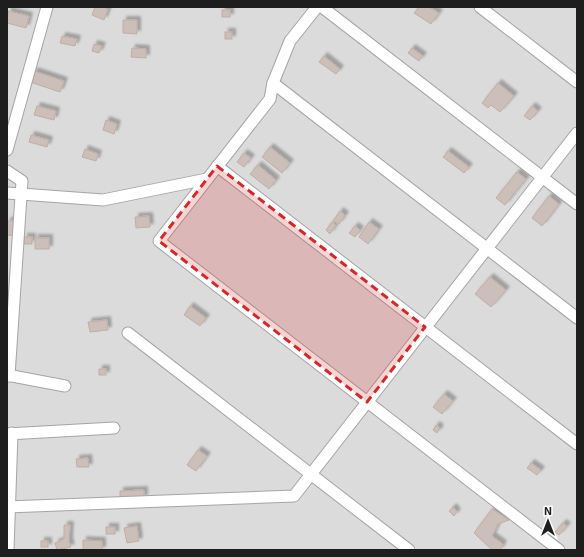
<svg xmlns="http://www.w3.org/2000/svg" width="584" height="557" viewBox="0 0 584 557" font-family="'Exo 2',sans-serif">
  <defs>
    <filter id="shadow"><feDropShadow dx="3.5" dy="-3.5" stdDeviation="1" flood-color="#0004"/></filter>
  </defs>
  <rect width="100%" height="100%" fill="#f0eae3"/>
  <rect fill="#dcdbdb" x="7" y="7" width="570" height="543"/>
  <g fill="#ccbeb9" stroke="#c2ada5" filter="url(#shadow)">
    <path d="M 95,7 L 103,7 L 108,9 L 104,20 L 92,15 Z"/>
    <path d="M 419,7 L 429,7 L 439,13 L 431,24 L 414,13 Z"/>
    <rect x="222" y="10" width="8" height="7"/>
    <path d="M 8,11 L 29,16 L 26,28 L 7,23 Z"/>
    <path d="M 123,20 L 137,20 L 137,34 L 123,33 Z"/>
    <rect x="225" y="32" width="7" height="7"/>
    <path d="M 62,36 L 77,39 L 75,46 L 60,43 Z"/>
    <path d="M 94,44 L 102,46 L 99,53 L 92,51 Z"/>
    <path d="M 132,48 L 146,49 L 146,58 L 131,57 Z"/>
    <path d="M 412,48 L 423,56 L 419,61 L 408,53 Z"/>
    <path d="M 324,56 L 340,69 L 336,74 L 319,62 Z"/>
    <path d="M 34,71 L 64,81 L 60,92 L 30,82 Z"/>
    <path d="M 498,83 L 514,96 L 500,112 L 491,105 L 488,108 L 482,103 Z"/>
    <path d="M 37,106 L 56,111 L 54,120 L 34,115 Z"/>
    <path d="M 532,106 L 538,111 L 530,120 L 524,116 Z"/>
    <path d="M 106,120 L 117,124 L 114,134 L 103,130 Z"/>
    <path d="M 31,135 L 49,140 L 47,147 L 29,142 Z"/>
    <path d="M 270,147 L 290,163 L 282,173 L 262,157 Z"/>
    <path d="M 85,149 L 98,154 L 96,161 L 82,157 Z"/>
    <path d="M 448,151 L 469,167 L 464,173 L 443,157 Z"/>
    <path d="M 244,153 L 251,158 L 244,167 L 237,162 Z"/>
    <path d="M 258,165 L 276,180 L 269,189 L 250,174 Z"/>
    <path d="M 517,172 L 526,179 L 505,205 L 496,198 Z"/>
    <path d="M 549,196 L 559,204 L 542,226 L 532,218 Z"/>
    <path d="M 340,211 L 345,215 L 339,224 L 333,221 Z"/>
    <path d="M 149,216 L 150,227 L 136,228 L 135,217 Z"/>
    <path d="M 7,221 L 17,221 L 16,236 L 7,235 Z"/>
    <path d="M 332,222 L 336,225 L 330,234 L 326,230 Z"/>
    <path d="M 369,222 L 379,229 L 368,244 L 359,237 Z"/>
    <path d="M 355,226 L 360,230 L 355,237 L 349,233 Z"/>
    <rect x="24" y="237" width="8" height="7"/>
    <rect x="35" y="238" width="14" height="11"/>
    <path d="M 490,277 L 506,290 L 491,307 L 475,294 Z"/>
    <path d="M 190,306 L 206,318 L 200,326 L 184,315 Z"/>
    <path d="M 107,320 L 108,330 L 90,332 L 88,322 Z"/>
    <rect x="99" y="369" width="7" height="6"/>
    <path d="M 444,394 L 453,401 L 442,414 L 433,407 Z"/>
    <path d="M 436,425 L 440,428 L 437,433 L 433,430 Z"/>
    <path d="M 198,450 L 207,456 L 196,471 L 187,465 Z"/>
    <path d="M 88,458 L 89,467 L 77,467 L 76,459 Z"/>
    <path d="M 531,463 L 541,470 L 537,475 L 527,468 Z"/>
    <path d="M 144,490 L 144,498 L 120,499 L 120,491 Z"/>
    <path d="M 453,507 L 457,512 L 454,516 L 449,511 Z"/>
    <path d="M 492,509 L 509,520 L 498,524 L 492,536 L 503,544 L 500,550 L 492,550 L 474,533 Z"/>
    <path d="M 563,523 L 567,526 L 559,535 L 555,532 Z"/>
    <path d="M 64,525 L 70,525 L 69,541 L 71,547 L 57,550 L 55,543 L 64,539 Z"/>
    <path d="M 137,526 L 139,541 L 127,543 L 124,528 Z"/>
    <rect x="106" y="527" width="9" height="7"/>
    <path d="M 83,540 L 102,541 L 102,550 L 83,550 Z"/>
    <rect x="41" y="541" width="7" height="6"/>
  </g>
  <g fill="none" stroke-linecap="round" stroke-linejoin="round">
    <g stroke="#a5a5a5" stroke-width="13">
      <g id="minor">
        <path d="M 317,7 L 290,41 L 273,83 L 270,99 L 159,241 L 559,550"/>
        <path d="M 322,7 L 577,204"/>
        <path d="M 480,7 L 577,82"/>
        <path d="M 273,83 L 577,318"/>
        <path d="M 7,150 L 47,7"/>
        <path d="M 217,166 L 577,444"/>
        <path d="M 7,171 L 22,181 L 9,376"/>
        <path d="M 7,193 L 103,200 L 207,179"/>
        <path d="M 128,333 L 409,550"/>
        <path d="M 7,375 L 65,386"/>
        <path d="M 7,434 L 114,428"/>
        <path d="M 7,507 L 294,496 L 577,133"/>
        <path d="M 8,550 L 12,433"/>
      </g>
    </g>
    <use href="#minor" stroke="#fff" stroke-width="11"/>
  </g>
  <path fill="#d62828" fill-opacity="0.2" stroke="#d62828" stroke-width="3" stroke-dasharray="8 5" stroke-linejoin="round" d="M 217,166 L 425,327 L 367,402 L 159,241 Z"/>
  <rect width="584" height="557" fill="none" stroke="#1e1e1e" stroke-width="16"/>
  <g transform="translate(548 521)" stroke="#ffffff" stroke-width="3" paint-order="stroke">
  <path d="M0-3L7 15L0 10L-7 15Z" fill="#1e1e1e"/>
  <text y="-6" font-size="11" font-weight="bold" text-anchor="middle" fill="#1e1e1e">N</text>
  </g>
</svg>
